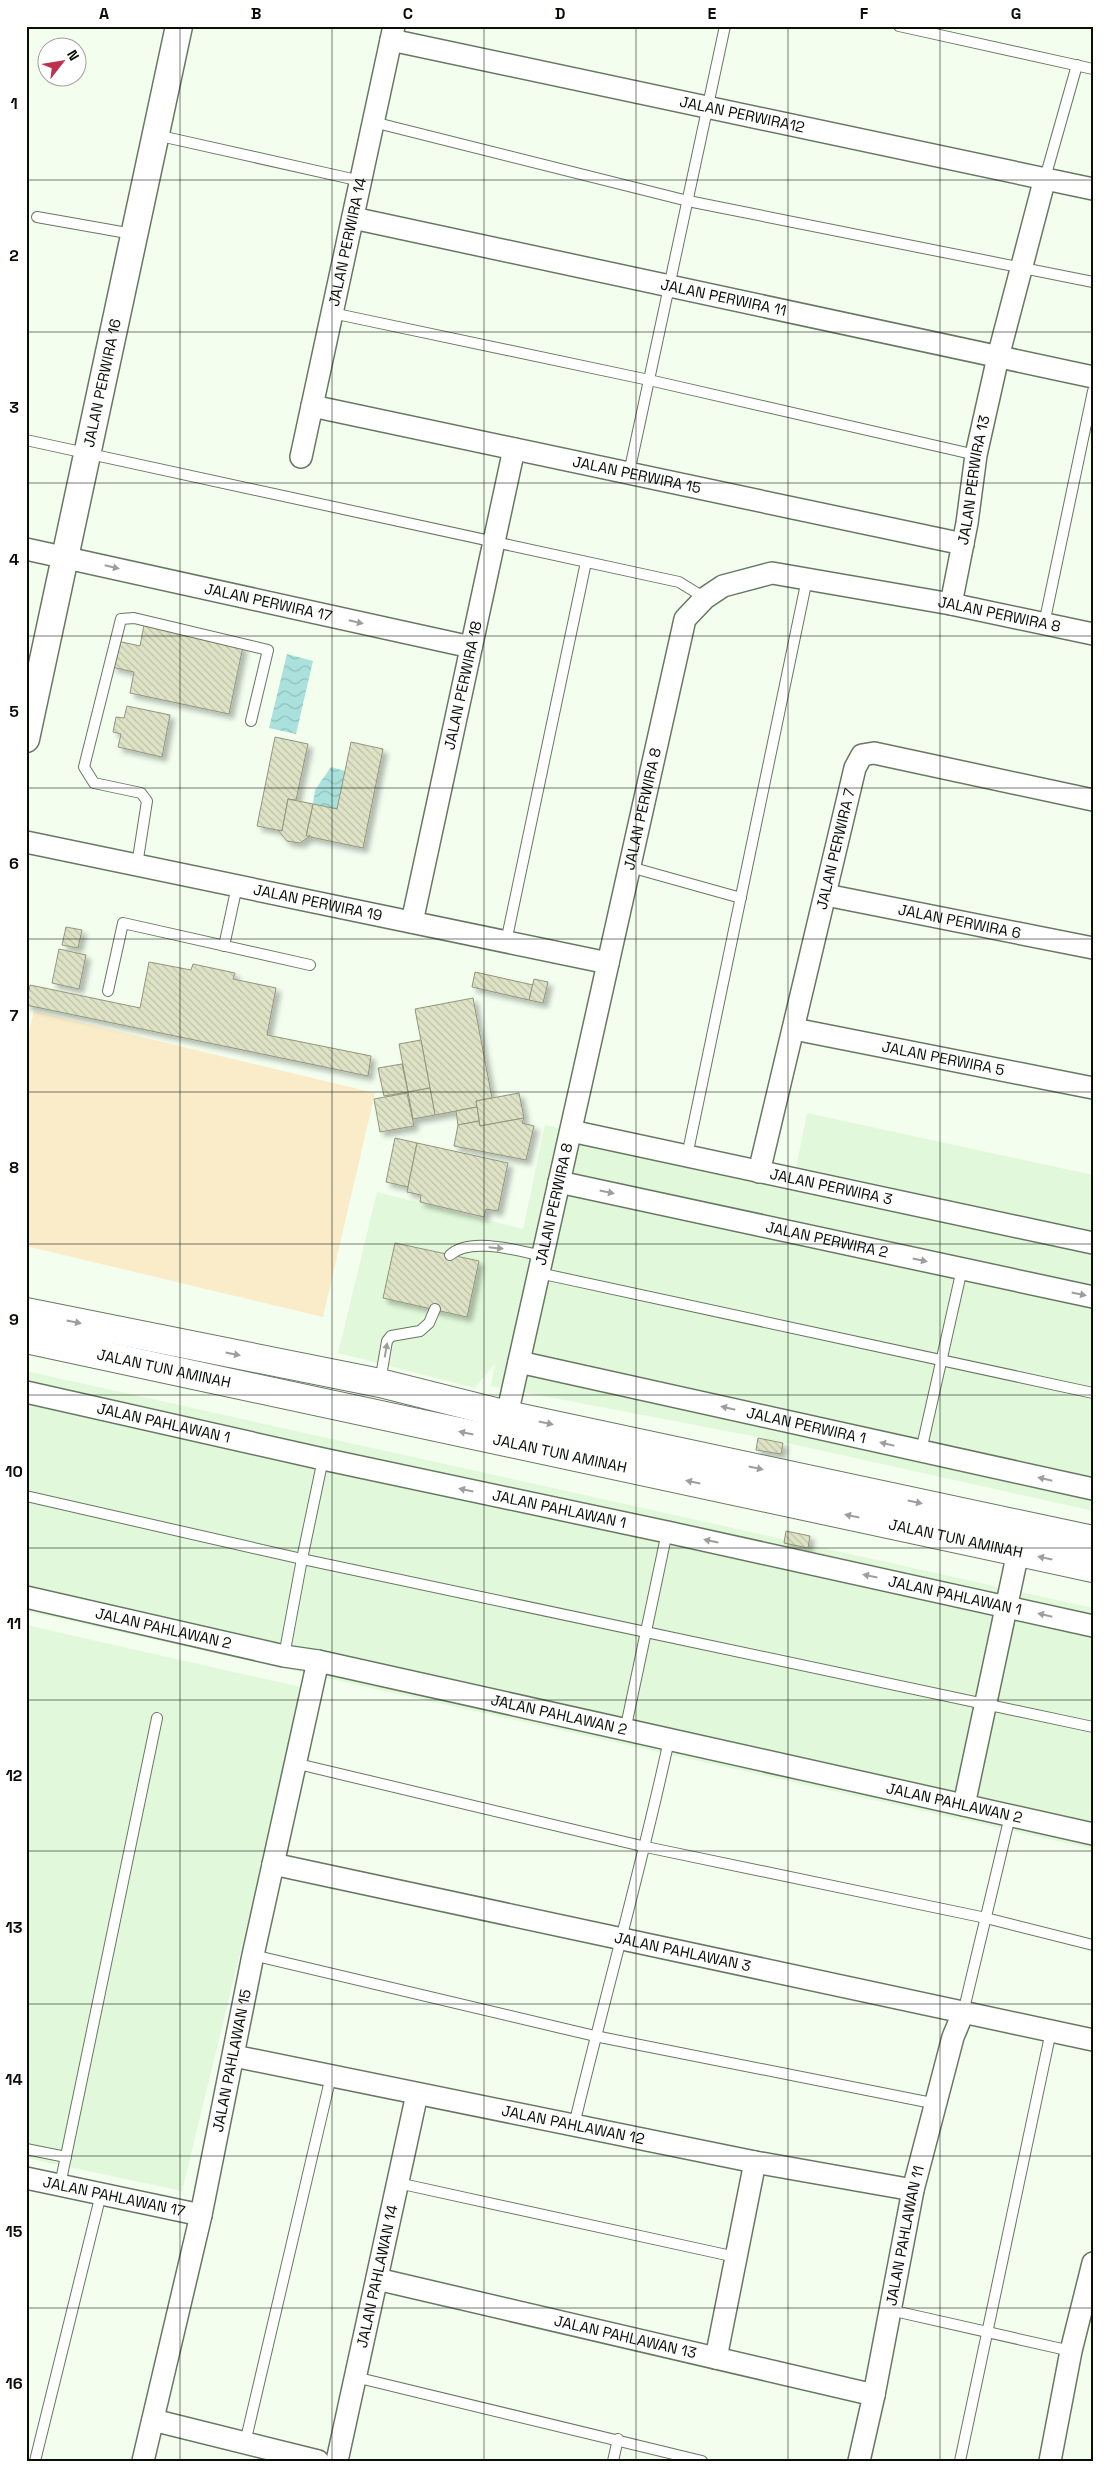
<svg xmlns="http://www.w3.org/2000/svg" width="1119" height="2487" viewBox="0 0 1119 2487" font-family="'Space Grotesk',sans-serif">
  <defs>
    <pattern id="water-waves" width="16" height="10" patternUnits="userSpaceOnUse" patternTransform="scale(1.25)"><rect width="16" height="10" fill="#aae1dc"/><path d="M0 5q4-4 8 0t8 0" fill="none" stroke="#91c0bb"/></pattern>
    <pattern id="building-back-hatch" width="6" height="6" patternUnits="userSpaceOnUse" patternTransform="scale(1.25)"><rect width="6" height="6" fill="#dee3c6"/><path d="M-1 5l2 2M0 0l6 6M5-1l2 2" fill="none" stroke="#bdc2a9"/></pattern>
    <filter id="shadow"><feDropShadow dx="4.5" dy="4.5" stdDeviation="2.5" flood-color="#0004"/></filter>
  </defs>
  <rect width="100%" height="100%" fill="#f3feef"/>
  <g fill="#e1f9da">
    <path d="M 807,1113 L 1093,1175 L 1093,1511 L 783,1442 L 491,1386 L 495,1363 L 475,1388 L 338,1353 L 377,1192 L 523,1229 L 545,1125 L 794,1178 Z"/>
    <path d="M 26,1371 L 1093,1608 L 1093,1849 L 26,1611 Z"/>
    <path d="M 26,1625 L 305,1688 L 182,2191 L 26,2158 Z"/>
  </g>
  <path fill="#faecc8" d="M 34,1011 L 375,1093 L 323,1317 L 26,1246 L 26,1043 Z"/>
  <g fill="url(#water-waves)">
    <path d="M 287,654 L 313,661 L 296,734 L 269,728 Z"/>
    <path d="M 331,767 L 345,771 L 337,809 L 313,804 L 315,790 Z"/>
  </g>
  <g fill="url(#building-back-hatch)" stroke="#92967b" filter="url(#shadow)">
    <path d="M 144,625 L 243,646 L 229,714 L 130,693 L 134,672 L 112,667 L 117,641 L 140,646 Z"/>
    <path d="M 127,706 L 170,715 L 162,757 L 118,747 L 121,734 L 113,732 L 116,717 L 124,718 Z"/>
    <path d="M 275,737 L 308,744 L 296,800 L 288,799 L 282,831 L 257,826 Z"/>
    <path d="M 351,742 L 383,749 L 363,848 L 306,836 L 313,804 L 337,809 Z"/>
    <path d="M 288,799 L 313,804 L 306,836 L 310,836 L 300,843 L 287,841 L 278,830 L 282,831 Z"/>
    <path d="M 66,927 L 82,930 L 78,948 L 62,945 Z"/>
    <path d="M 59,949 L 86,955 L 79,989 L 52,983 Z"/>
    <path d="M 149,962 L 191,970 L 193,964 L 235,973 L 233,979 L 276,988 L 267,1035 L 371,1056 L 368,1076 L 26,1005 L 30,985 L 140,1008 Z"/>
    <path d="M 475,972 L 533,985 L 529,1000 L 472,987 Z"/>
    <path d="M 534,979 L 548,982 L 543,1003 L 529,1000 Z"/>
    <path d="M 473,998 L 492,1098 L 476,1101 L 477,1107 L 435,1115 L 415,1009 Z"/>
    <path d="M 421,1040 L 430,1088 L 408,1092 L 399,1044 Z"/>
    <path d="M 402,1064 L 408,1092 L 384,1096 L 378,1068 Z"/>
    <path d="M 430,1088 L 435,1115 L 413,1119 L 408,1092 Z"/>
    <path d="M 407,1093 L 414,1126 L 380,1132 L 374,1099 Z"/>
    <path d="M 519,1093 L 524,1118 L 480,1126 L 476,1101 Z"/>
    <path d="M 477,1107 L 479,1121 L 458,1125 L 456,1111 Z"/>
    <path d="M 524,1118 L 522,1123 L 534,1126 L 526,1160 L 454,1146 L 458,1125 L 479,1121 L 480,1126 Z"/>
    <path d="M 395,1138 L 417,1143 L 408,1187 L 386,1182 Z"/>
    <path d="M 417,1143 L 508,1163 L 498,1211 L 486,1209 L 484,1217 L 420,1202 L 421,1195 L 407,1192 Z"/>
    <path d="M 395,1243 L 479,1261 L 467,1317 L 383,1298 Z"/>
    <path d="M 758,1438 L 783,1443 L 781,1454 L 756,1450 Z"/>
    <path d="M 786,1531 L 810,1536 L 808,1548 L 784,1543 Z"/>
  </g>
  <g fill="none" stroke-linecap="round" stroke-linejoin="round">
    <g stroke="#677862" stroke-width="12">
      <g id="service">
        <path d="M 899,26 L 1093,69"/>
        <path d="M 373,122 L 688,201 L 1093,282"/>
        <path d="M 156,135 L 361,181"/>
        <path d="M 1045,178 L 1077,65"/>
        <path d="M 37,217 L 133,234"/>
        <path d="M 332,313 L 649,380 L 976,455"/>
        <path d="M 26,440 L 679,582 L 705,598"/>
        <path d="M 629,473 L 725,26"/>
        <path d="M 1044,624 L 1093,391"/>
        <path d="M 137,865 L 147,801 L 141,793 L 94,783 L 84,767 L 121,619 L 134,618 L 268,650 L 251,721"/>
        <path d="M 630,867 L 741,898"/>
        <path d="M 506,942 L 586,562"/>
        <path d="M 224,946 L 237,886"/>
        <path d="M 108,991 L 123,923 L 310,965"/>
        <path d="M 687,1156 L 807,579"/>
        <path d="M 450,1255 C 470,1236 519,1251 543,1256"/>
        <path d="M 539,1273 L 1093,1393"/>
        <path d="M 380,1382 L 387,1341 L 391,1336 L 420,1331 L 429,1323 L 435,1309"/>
        <path d="M 921,1451 L 962,1269"/>
        <path d="M 26,1496 L 302,1559 L 1093,1727"/>
        <path d="M 284,1656 L 302,1559 L 323,1459"/>
        <path d="M 625,1731 L 667,1532"/>
        <path d="M 294,1763 L 646,1847 L 986,1918 L 1093,1945"/>
        <path d="M 253,1955 L 595,2036 L 937,2104"/>
        <path d="M 963,2013 L 1010,1816"/>
        <path d="M 574,2125 C 605,1996 641,1870 669,1740"/>
        <path d="M 26,2149 L 66,2157"/>
        <path d="M 398,2183 L 736,2257"/>
        <path d="M 60,2185 L 157,1718"/>
        <path d="M 890,2310 L 1071,2351"/>
        <path d="M 355,2377 L 702,2461"/>
        <path d="M 245,2443 L 331,2076"/>
        <path d="M 35,2461 L 101,2194"/>
        <path d="M 613,2461 L 618,2439"/>
        <path d="M 960,2461 L 1051,2031"/>
      </g>
    </g>
    <g stroke="#677862" stroke-width="24">
      <g id="minor">
        <path id="s1" d="M 391,40 L 1093,189"/>
        <path id="s2" d="M 353,218 L 1093,377"/>
        <path id="s3" d="M 312,406 L 963,544"/>
        <path id="s4" d="M 301,457 L 394,26"/>
        <path id="s5" d="M 26,549 L 471,647"/>
        <path id="s6" d="M 951,604 L 967,523 L 976,455 L 998,357 L 1045,178"/>
        <path id="s7" d="M 26,842 L 608,963"/>
        <path id="s8" d="M 826,895 L 1093,948"/>
        <path id="s9" d="M 412,922 L 514,449"/>
        <path id="s10" d="M 794,1029 L 1093,1088"/>
        <path id="s11" d="M 571,1131 L 1093,1243"/>
        <path id="s12" d="M 759,1172 L 855,768 L 862,755 L 874,753 L 1093,800"/>
        <path id="s13" d="M 559,1182 L 1093,1297"/>
        <path id="s14" d="M 519,1362 L 1093,1489"/>
        <path id="s15" d="M 26,1392 L 323,1459 L 667,1532 L 1093,1626"/>
        <path id="s16" d="M 507,1415 L 685,619 L 705,598 L 723,586 L 772,573 L 951,604 L 1093,634"/>
        <path id="s17" d="M 26,1597 L 284,1656 L 318,1661 L 1093,1834"/>
        <path d="M 964,1805 L 1018,1552"/>
        <path id="s18" d="M 273,1864 L 1093,2040"/>
        <path id="s19" d="M 234,2056 L 755,2162 L 913,2190"/>
        <path id="s20" d="M 26,2178 L 201,2215"/>
        <path id="s21" d="M 377,2279 L 874,2395"/>
        <path d="M 716,2358 L 755,2162"/>
        <path d="M 153,2420 L 318,2461"/>
        <path id="s22" d="M 143,2461 L 201,2215 L 253,1955 L 318,1661"/>
        <path id="s23" d="M 337,2461 L 417,2094"/>
        <path id="s24" d="M 859,2461 L 874,2395 L 913,2190 L 953,2037 L 963,2013"/>
        <path d="M 1050,2461 L 1071,2351 L 1093,2263"/>
      </g>
    </g>
    <g stroke="#677862" stroke-width="29">
      <g id="tertiary">
        <path id="s25" d="M 26,739 L 179,26"/>
      </g>
    </g>
    <g stroke="#677862" stroke-width="30">
      <g id="secondary">
        <path d="M 26,1312 L 380,1383 L 507,1415 L 1093,1540"/>
        <path id="s26" d="M 26,1339 L 1093,1568"/>
      </g>
    </g>
    <use href="#service" stroke="#fff" stroke-width="10"/>
    <use href="#minor" stroke="#fff" stroke-width="21"/>
    <use href="#tertiary" stroke="#fff" stroke-width="26"/>
    <use href="#secondary" stroke="#fff" stroke-width="28"/>
  </g>
  <defs><path id="oneway-solid" d="M-6-.8H1V-3.2L6.5 0L1 3.2V.8H-6Z" transform="scale(1.25)"/></defs>
  <g fill="#9d9f9c">
    <use href="#oneway-solid" transform="translate(112 567) rotate(13)"/>
    <use href="#oneway-solid" transform="translate(356 622) rotate(13)"/>
    <use href="#oneway-solid" transform="translate(607 1192) rotate(12)"/>
    <use href="#oneway-solid" transform="translate(496 1248) rotate(6)"/>
    <use href="#oneway-solid" transform="translate(920 1260) rotate(12)"/>
    <use href="#oneway-solid" transform="translate(1079 1294) rotate(12)"/>
    <use href="#oneway-solid" transform="translate(74 1322) rotate(11)"/>
    <use href="#oneway-solid" transform="translate(386 1350) rotate(-80)"/>
    <use href="#oneway-solid" transform="translate(233 1354) rotate(11)"/>
    <use href="#oneway-solid" transform="translate(728 1408) rotate(-167)"/>
    <use href="#oneway-solid" transform="translate(546 1423) rotate(12)"/>
    <use href="#oneway-solid" transform="translate(466 1433) rotate(-168)"/>
    <use href="#oneway-solid" transform="translate(887 1444) rotate(-167)"/>
    <use href="#oneway-solid" transform="translate(756 1468) rotate(12)"/>
    <use href="#oneway-solid" transform="translate(1045 1479) rotate(-167)"/>
    <use href="#oneway-solid" transform="translate(693 1482) rotate(-168)"/>
    <use href="#oneway-solid" transform="translate(466 1490) rotate(-168)"/>
    <use href="#oneway-solid" transform="translate(915 1502) rotate(12)"/>
    <use href="#oneway-solid" transform="translate(852 1516) rotate(-168)"/>
    <use href="#oneway-solid" transform="translate(711 1541) rotate(-168)"/>
    <use href="#oneway-solid" transform="translate(1045 1558) rotate(-168)"/>
    <use href="#oneway-solid" transform="translate(870 1576) rotate(-168)"/>
    <use href="#oneway-solid" transform="translate(1045 1615) rotate(-167)"/>
  </g>
  <path fill="none" stroke="#090f07" stroke-width="1" stroke-opacity="0.55" d="M 180,26 L 180,2461M 332,26 L 332,2461M 484,26 L 484,2461M 636,26 L 636,2461M 788,26 L 788,2461M 940,26 L 940,2461M 26,180 L 1093,180M 26,332 L 1093,332M 26,483 L 1093,483M 26,636 L 1093,636M 26,788 L 1093,788M 26,939 L 1093,939M 26,1092 L 1093,1092M 26,1244 L 1093,1244M 26,1395 L 1093,1395M 26,1548 L 1093,1548M 26,1700 L 1093,1700M 26,1851 L 1093,1851M 26,2004 L 1093,2004M 26,2156 L 1093,2156M 26,2308 L 1093,2308"/>
  <g text-anchor="middle" stroke-width="4.5" stroke-linejoin="round" paint-order="stroke">
    <g font-size="15" fill="#090f07" stroke="#fff">
      <text dy="5" stroke="none"><textPath href="#s1" startOffset="359">JALAN PERWIRA12</textPath></text>
      <text dy="5" stroke="none"><textPath href="#s4" startOffset="220">JALAN PERWIRA 14</textPath></text>
      <text dy="5" stroke="none"><textPath href="#s2" startOffset="379">JALAN PERWIRA 11</textPath></text>
      <text dy="5" stroke="none"><textPath href="#s25" startOffset="364">JALAN PERWIRA 16</textPath></text>
      <text dy="5" stroke="none"><textPath href="#s3" startOffset="332">JALAN PERWIRA 15</textPath></text>
      <text dy="5" stroke="none"><textPath href="#s6" startOffset="126">JALAN PERWIRA 13</textPath></text>
      <text dy="5" stroke="none"><textPath href="#s5" startOffset="248">JALAN PERWIRA 17</textPath></text>
      <text dy="5" stroke="none"><textPath href="#s16" startOffset="1148">JALAN PERWIRA 8</textPath></text>
      <text dy="5" stroke="none"><textPath href="#s9" startOffset="242">JALAN PERWIRA 18</textPath></text>
      <text dy="5" stroke="none"><textPath href="#s16" startOffset="621">JALAN PERWIRA 8</textPath></text>
      <text dy="5" stroke="none"><textPath href="#s12" startOffset="332">JALAN PERWIRA 7</textPath></text>
      <text dy="5" stroke="none"><textPath href="#s7" startOffset="298">JALAN PERWIRA 19</textPath></text>
      <text dy="5" stroke="none"><textPath href="#s8" startOffset="136">JALAN PERWIRA 6</textPath></text>
      <text dy="5" stroke="none"><textPath href="#s10" startOffset="152">JALAN PERWIRA 5</textPath></text>
      <text dy="5" stroke="none"><textPath href="#s11" startOffset="266">JALAN PERWIRA 3</textPath></text>
      <text dy="5" stroke="none"><textPath href="#s16" startOffset="216">JALAN PERWIRA 8</textPath></text>
      <text dy="5" stroke="none"><textPath href="#s13" startOffset="274">JALAN PERWIRA 2</textPath></text>
      <text dy="5" stroke="none"><textPath href="#s26" startOffset="141">JALAN TUN AMINAH</textPath></text>
      <text dy="5" stroke="none"><textPath href="#s15" startOffset="141">JALAN PAHLAWAN 1</textPath></text>
      <text dy="5" stroke="none"><textPath href="#s14" startOffset="294">JALAN PERWIRA 1</textPath></text>
      <text dy="5" stroke="none"><textPath href="#s26" startOffset="546">JALAN TUN AMINAH</textPath></text>
      <text dy="5" stroke="none"><textPath href="#s15" startOffset="546">JALAN PAHLAWAN 1</textPath></text>
      <text dy="5" stroke="none"><textPath href="#s26" startOffset="951">JALAN TUN AMINAH</textPath></text>
      <text dy="5" stroke="none"><textPath href="#s15" startOffset="951">JALAN PAHLAWAN 1</textPath></text>
      <text dy="5" stroke="none"><textPath href="#s17" startOffset="141">JALAN PAHLAWAN 2</textPath></text>
      <text dy="5" stroke="none"><textPath href="#s17" startOffset="546">JALAN PAHLAWAN 2</textPath></text>
      <text dy="5" stroke="none"><textPath href="#s17" startOffset="951">JALAN PAHLAWAN 2</textPath></text>
      <text dy="5" stroke="none"><textPath href="#s18" startOffset="419">JALAN PAHLAWAN 3</textPath></text>
      <text dy="5" stroke="none"><textPath href="#s22" startOffset="410">JALAN PAHLAWAN 15</textPath></text>
      <text dy="5" stroke="none"><textPath href="#s19" startOffset="346">JALAN PAHLAWAN 12</textPath></text>
      <text dy="5" stroke="none"><textPath href="#s20" startOffset="90">JALAN PAHLAWAN 17</textPath></text>
      <text dy="5" stroke="none"><textPath href="#s24" startOffset="230">JALAN PAHLAWAN 11</textPath></text>
      <text dy="5" stroke="none"><textPath href="#s23" startOffset="189">JALAN PAHLAWAN 14</textPath></text>
      <text dy="5" stroke="none"><textPath href="#s21" startOffset="255">JALAN PAHLAWAN 13</textPath></text>
    </g>
  </g>
  <rect width="1119" height="2487" fill="none" stroke="#ffffff" stroke-width="55"/>
  <g transform="translate(62 62) rotate(59)"><circle r="24" fill="#ffffff" stroke="#9d9f9c"/>
  <path d="M0-4L9 19L0 12L-9 19Z" fill="#bf2f4e"/>
  <text y="-8" font-size="14" font-weight="bold" text-anchor="middle" fill="#090f07">N</text>
  </g>
  <rect x="28" y="28" width="1064" height="2432" fill="none" stroke="#090f07" stroke-width="2"/>
  <g font-size="16" text-anchor="middle" font-weight="bold" fill="#090f07">
    <text x="104" y="19">A</text>
    <text x="256" y="19">B</text>
    <text x="408" y="19">C</text>
    <text x="560" y="19">D</text>
    <text x="712" y="19">E</text>
    <text x="864" y="19">F</text>
    <text x="1016" y="19">G</text>
    <text x="14" y="109">1</text>
    <text x="14" y="261">2</text>
    <text x="14" y="413">3</text>
    <text x="14" y="565">4</text>
    <text x="14" y="717">5</text>
    <text x="14" y="869">6</text>
    <text x="14" y="1021">7</text>
    <text x="14" y="1173">8</text>
    <text x="14" y="1325">9</text>
    <text x="14" y="1477">10</text>
    <text x="14" y="1629">11</text>
    <text x="14" y="1781">12</text>
    <text x="14" y="1933">13</text>
    <text x="14" y="2085">14</text>
    <text x="14" y="2237">15</text>
    <text x="14" y="2389">16</text>
  </g>
</svg>
